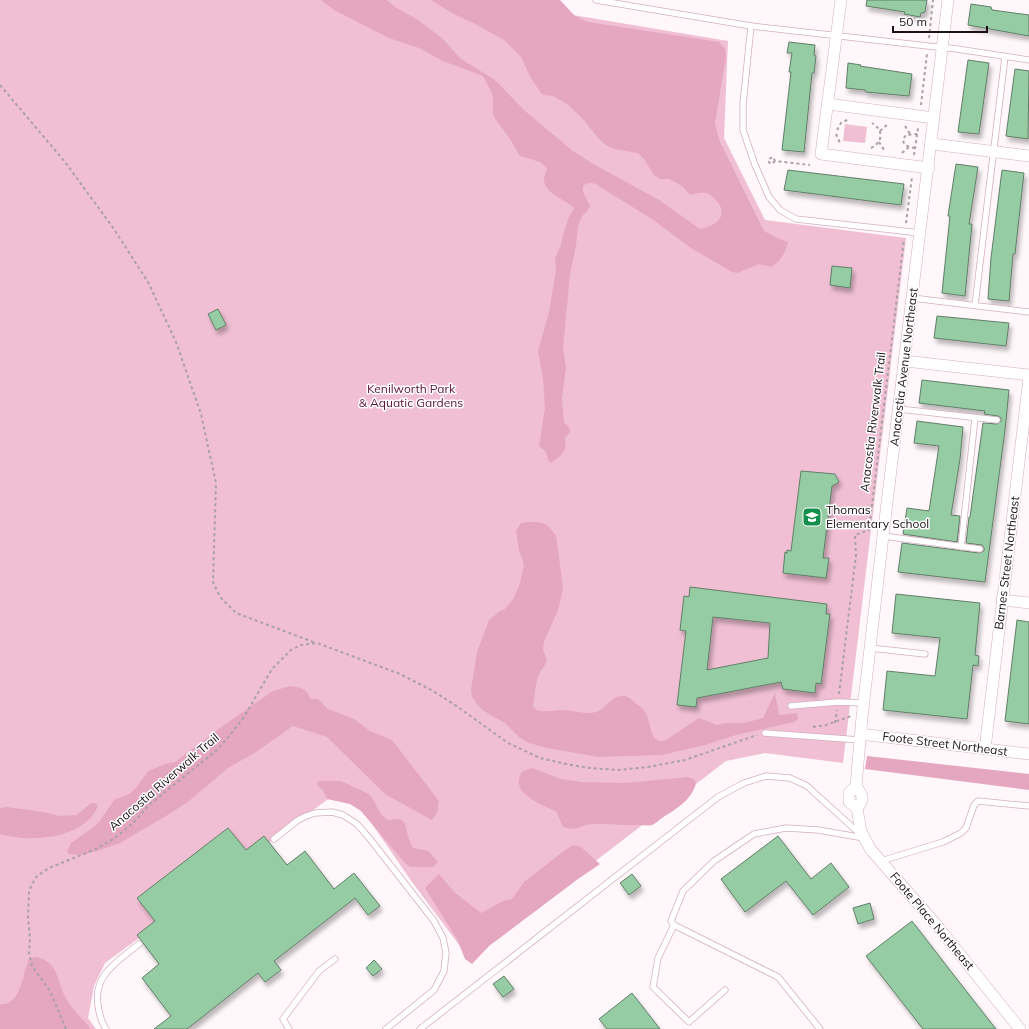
<svg xmlns="http://www.w3.org/2000/svg" width="1029" height="1029" viewBox="0 0 1029 1029" font-family="Mulish,sans-serif">
  <defs>
    <filter id="shadow"><feDropShadow dx="2.5" dy="4.5" stdDeviation="2" flood-color="#0004"/></filter>
  </defs>
  <rect width="100%" height="100%" fill="#fff7fa"/>
  <g fill="#f0bfd3">
    <path d="M 0,0 L 556,0 L 555,12 L 728,41 L 724,138 L 765,220 L 906,238 L 843,763 L 765,753 L 726,761 L 469,958 L 412,882 L 346,786 L 105,963 L 94,986 L 88,1018 L 96,1029 L 0,1029 Z"/>
    <path d="M 845,124 L 867,127 L 865,143 L 843,141 Z"/>
  </g>
  <g fill="#e5a6c0">
    <path d="M 321,0 L 387,0 L 395,7 L 418,20 L 442,38 L 461,59 L 495,80 L 525,111 L 573,151 L 595,165 L 659,200 L 700,229 C 716,226 730,216 716,200 C 713,197 710,194 706,193 C 701,192 695,194 690,195 L 683,187 L 675,182 L 669,179 L 660,179 L 654,175 L 644,159 L 638,153 L 614,149 L 606,145 L 599,139 L 583,119 L 567,104 L 553,96 L 544,95 L 541,93 L 531,78 L 521,57 L 504,40 L 475,24 L 452,13 L 431,0 L 560,0 L 575,16 L 588,22 L 719,42 L 725,49 L 726,57 L 715,123 L 719,140 L 764,231 L 777,238 L 788,242 C 785,253 782,259 772,267 L 759,264 L 737,273 L 732,272 L 691,248 L 652,219 L 597,185 C 591,182 589,182 583,186 L 583,192 L 590,206 L 588,210 L 582,216 L 578,226 L 576,245 L 570,274 L 563,348 L 566,368 L 562,399 L 564,422 L 569,427 L 570,432 L 565,438 C 567,453 562,454 551,463 L 548,460 L 546,452 L 539,446 L 545,408 L 543,379 L 538,351 L 549,312 L 556,270 L 555,258 L 561,245 L 562,239 L 568,219 L 574,208 C 565,199 545,194 544,180 C 543,176 547,173 547,168 L 540,162 L 520,156 L 510,139 L 496,120 L 493,114 L 493,97 L 491,91 L 483,76 L 443,61 L 419,48 L 389,38 L 334,10 Z"/>
    <path d="M 527,522 L 539,522 L 545,524 L 550,528 L 556,536 L 559,557 L 563,589 L 558,610 L 544,642 L 543,649 L 547,660 C 545,666 542,669 539,674 C 535,683 535,696 533,706 C 535,709 537,711 541,711 C 547,712 555,710 562,710 C 573,710 585,715 596,712 C 606,709 610,697 621,696 C 626,695 631,699 634,702 C 638,705 643,708 645,712 C 652,722 649,746 666,740 L 699,718 L 717,725 L 726,723 L 744,723 L 763,718 L 775,693 L 779,715 L 797,713 L 798,719 L 794,722 L 736,735 L 705,745 L 662,755 L 598,757 L 547,748 L 529,743 L 520,738 L 505,723 L 482,710 L 477,704 L 472,697 L 471,690 L 477,652 L 489,620 L 500,611 L 505,609 L 514,598 L 520,583 L 524,565 L 519,550 L 516,531 L 521,523 Z"/>
    <path d="M 290,686 C 299,687 309,689 310,699 L 318,699 L 328,709 L 354,719 L 370,731 L 392,740 L 439,801 L 437,813 L 432,820 L 385,794 L 327,737 L 293,726 L 256,752 L 228,768 L 189,801 L 171,813 L 120,843 L 97,851 L 81,855 L 69,854 L 67,852 L 71,843 L 91,829 L 100,821 L 114,800 L 129,794 L 136,788 L 148,771 L 165,764 L 175,762 L 220,728 L 273,691 Z"/>
    <path d="M 867,756 L 1029,774 L 1029,790 L 865,769 Z"/>
    <path d="M 532,768 L 561,779 L 582,782 L 626,783 L 688,777 L 694,779 L 696,783 C 692,800 676,809 662,818 C 659,820 655,824 652,825 C 648,826 643,825 639,825 C 624,826 608,823 593,824 C 579,825 578,832 563,827 L 556,811 C 545,807 516,795 519,780 C 519,777 521,773 523,771 Z"/>
    <path d="M 319,781 L 341,781 L 369,794 C 376,801 377,812 385,818 C 389,822 392,819 397,819 C 406,819 406,829 408,836 C 409,840 411,844 413,848 L 428,851 L 438,862 L 433,867 L 410,867 L 404,862 L 361,811 L 350,804 L 327,799 L 323,790 L 318,786 L 317,783 Z"/>
    <path d="M 91,803 L 95,803 L 98,806 C 85,839 30,843 0,834 L 0,808 L 7,807 L 43,812 L 59,816 L 77,815 Z"/>
    <path d="M 574,845 L 581,847 L 600,864 L 578,879 L 489,946 L 472,964 L 465,959 L 457,939 L 425,888 L 439,874 L 454,892 L 481,913 L 503,901 L 512,899 L 524,882 L 565,850 Z"/>
    <path d="M 35,957 C 60,961 56,982 67,1000 C 73,1010 83,1020 91,1029 L 0,1029 L 0,1004 C 21,1007 23,972 29,959 Z"/>
  </g>
  <g fill="#95cca3" stroke="#617e68" fill-rule="evenodd" filter="url(#shadow)">
    <path d="M 867,0 L 927,0 L 925,12 L 921,13 L 920,17 L 904,14 L 905,12 L 866,6 Z"/>
    <path d="M 971,4 L 991,7 L 992,10 L 1029,15 L 1029,36 L 968,25 Z"/>
    <path d="M 789,42 L 815,45 L 814,55 L 816,56 L 814,73 L 812,73 L 804,152 L 782,150 L 791,72 L 789,72 L 792,53 L 787,53 Z"/>
    <path d="M 968,60 L 989,63 L 979,134 L 958,132 Z"/>
    <path d="M 848,63 L 861,65 L 860,66 L 912,74 L 909,96 L 866,92 L 865,90 L 846,88 Z"/>
    <path d="M 1015,69 L 1029,71 L 1028,139 L 1006,136 Z"/>
    <path d="M 956,164 L 978,167 L 969,224 L 972,224 L 965,296 L 942,293 L 950,216 L 948,216 Z"/>
    <path d="M 788,170 L 904,184 L 901,205 L 784,190 Z"/>
    <path d="M 1002,170 L 1024,173 L 1015,254 L 1013,254 L 1009,301 L 988,299 L 991,258 Z"/>
    <path d="M 832,266 L 852,268 L 850,288 L 830,285 Z"/>
    <path d="M 218,309 L 226,325 L 216,330 L 208,314 Z"/>
    <path d="M 937,316 L 1009,323 L 1006,346 L 934,338 Z"/>
    <path d="M 922,380 L 1009,390 L 1005,430 L 985,582 L 898,572 L 902,543 L 979,553 L 984,551 L 984,548 L 982,545 L 966,543 L 969,517 L 970,517 L 983,423 L 997,424 L 1001,421 L 1001,418 L 998,416 L 984,414 L 985,411 L 919,403 Z"/>
    <path d="M 917,421 L 963,427 L 960,459 L 951,515 L 960,516 L 957,542 L 903,534 L 907,508 L 929,511 L 939,446 L 914,443 Z"/>
    <path d="M 801,471 L 835,474 L 839,482 L 832,486 L 823,558 L 829,558 L 826,578 L 783,573 L 785,552 L 787,553 L 787,550 L 791,551 Z"/>
    <path d="M 690,587 L 827,604 L 826,614 L 830,614 L 821,684 L 816,683 L 815,693 L 783,689 L 781,682 L 697,698 L 696,707 L 677,705 L 686,631 L 680,630 L 684,596 L 689,597 ZM 713,617 L 770,623 L 768,658 L 707,670 Z"/>
    <path d="M 896,594 L 980,603 L 975,655 L 979,656 L 978,666 L 973,665 L 967,719 L 883,710 L 887,671 L 935,676 L 940,638 L 892,633 Z"/>
    <path d="M 1017,620 L 1029,622 L 1029,724 L 1005,721 Z"/>
    <path d="M 228,828 L 246,850 L 264,836 L 287,865 L 305,851 L 334,889 L 354,873 L 380,906 L 368,915 L 355,898 L 274,961 L 281,970 L 265,982 L 258,973 L 187,1029 L 154,1029 L 171,1016 L 142,978 L 159,964 L 137,935 L 155,921 L 137,898 Z"/>
    <path d="M 778,836 L 811,879 L 831,863 L 849,887 L 813,915 L 786,881 L 745,912 L 721,879 Z"/>
    <path d="M 632,874 L 641,886 L 629,895 L 620,883 Z"/>
    <path d="M 870,903 L 874,919 L 858,924 L 853,908 Z"/>
    <path d="M 912,921 L 956,978 L 996,1029 L 923,1029 L 866,956 Z"/>
    <path d="M 374,960 L 382,969 L 373,976 L 366,968 Z"/>
    <path d="M 504,976 L 514,989 L 503,997 L 493,984 Z"/>
    <path d="M 632,993 L 660,1029 L 607,1029 L 599,1019 Z"/>
  </g>
  <g fill="none" stroke-linecap="round" stroke-linejoin="round">
    <g stroke="#d4afbe" stroke-width="7">
      <g id="service">
        <path d="M 596,0 L 751,26 L 928,46 L 957,49 L 1029,60"/>
        <path d="M 751,26 L 743,104 L 743,130 L 755,165 L 769,197 L 780,210 L 796,219 L 920,233"/>
        <path d="M 912,298 L 1029,312"/>
        <path d="M 975,305 L 1005,57"/>
        <path d="M 899,409 L 997,420"/>
        <path d="M 883,536 L 980,549"/>
        <path d="M 961,547 L 975,418"/>
        <path d="M 870,648 L 925,654"/>
        <path d="M 791,706 L 838,702 L 864,703"/>
        <path d="M 765,733 L 860,740"/>
        <path d="M 274,839 L 298,820 L 306,816 L 315,813 L 332,812 L 343,815 L 357,824 L 370,839 L 434,921 L 443,938 L 446,953 L 444,971 L 434,990 L 386,1029"/>
        <path d="M 881,861 L 943,842 L 961,833 L 966,828 L 974,805 L 978,801 L 1029,806"/>
        <path d="M 674,925 L 658,958 L 653,987 L 689,1022 L 725,990"/>
        <path d="M 106,1029 C 101,1022 99,1013 98,1005 C 93,975 118,961 139,944"/>
        <path d="M 289,1029 L 283,1019 L 319,971 L 335,959"/>
        <path d="M 420,1029 L 718,797 L 744,783 L 766,776 L 790,778 L 807,786 L 860,834"/>
        <path d="M 820,1029 L 778,977 L 674,925 L 671,921 L 683,891 L 714,861 L 754,834 L 786,828 L 818,830 L 864,838"/>
      </g>
    </g>
    <g stroke="#d4afbe" stroke-width="12">
      <g id="minor">
        <path d="M 841,0 L 821,154 L 929,168"/>
        <path d="M 948,0 L 883,536 L 862,717 L 856,786 L 849,793 L 849,802 L 857,808 L 861,832 L 871,850 L 934,922 L 1020,1029"/>
        <path d="M 828,104 L 934,118"/>
        <path d="M 932,144 L 1029,156"/>
        <path d="M 905,361 L 1029,375"/>
        <path d="M 1002,600 L 1029,603"/>
        <path d="M 860,734 L 1029,754"/>
        <path d="M 985,749 L 1029,378"/>
        <path d="M 856,786 C 863,796 865,799 857,808"/>
      </g>
    </g>
    <g stroke="#aaa0a4" stroke-width="2" stroke-dasharray="3 3" stroke-linecap="butt">
      <path d="M 929,38 L 933,0"/>
      <path d="M 0,85 L 65,162 L 114,229 L 148,282 L 176,342 L 201,414 L 216,483 L 213,582 L 220,597 L 236,613 L 316,643"/>
      <path d="M 921,105 L 927,54"/>
      <path d="M 905,126 L 910,134"/>
      <path d="M 837,130 L 841,123 L 849,119"/>
      <path d="M 880,131 L 888,124"/>
      <path d="M 836,134 L 840,143 L 840,145"/>
      <path d="M 879,142 L 884,150"/>
      <path d="M 871,148 C 883,142 884,130 872,123"/>
      <path d="M 915,148 C 909,147 903,146 903,139 L 906,135 L 917,134"/>
      <path d="M 902,153 L 909,147"/>
      <path d="M 914,155 L 918,128"/>
      <path d="M 775,161 L 772,164 L 770,163 L 768,161 L 769,159 L 773,157 L 775,161 L 810,165"/>
      <path d="M 906,223 L 912,177"/>
      <path d="M 839,694 L 856,555 L 855,535 L 869,530 L 904,239"/>
      <path d="M 835,723 L 837,710"/>
      <path d="M 813,727 L 826,725 L 851,716"/>
      <path d="M 66,1029 L 50,991 L 32,966 L 29,953 L 30,938 L 28,917 L 29,892 L 32,884 L 37,876 L 49,868 L 96,849 L 115,838 L 133,823 L 149,805 L 217,750 L 230,735 L 244,717 L 272,669 L 291,650 L 301,645 L 317,643 L 400,674 L 433,691 L 455,705 L 508,743 L 540,758 L 566,764 L 590,768 L 618,770 L 648,767 L 685,760 L 757,735"/>
    </g>
    <use href="#service" stroke="#fff" stroke-width="5.5"/>
    <use href="#minor" stroke="#fff" stroke-width="11"/>
  </g>
  <defs>
    <g id="school-square" transform="scale(1)"><rect x="-9" y="-9" width="18" height="18" rx="4" fill="#128e4a" stroke="#fff"/><path d="M0-5L7-2L0 1L-7-2ZM-4 1L0 2.5L4 1V4Q0 6-4 4Z" fill="#fff"/></g>
  </defs>
  <g fill-rule="evenodd">
    <use href="#school-square" x="812" y="517"/>
  </g>
  <g text-anchor="middle" stroke-width="3" stroke-linejoin="round" paint-order="stroke">
    <g font-size="12" fill="#1c1015" stroke="#fff">
      <text transform="translate(904 367) rotate(-83)" y="4">Anacostia Avenue Northeast</text>
      <text transform="translate(873 422) rotate(-83)" y="4">Anacostia Riverwalk Trail</text>
      <text transform="translate(1007 563) rotate(-83)" y="4">Barnes Street Northeast</text>
      <text transform="translate(945 744) rotate(7)" y="4">Foote Street Northeast</text>
      <text transform="translate(164 782) rotate(-41)" y="4">Anacostia Riverwalk Trail</text>
      <text transform="translate(932 921) rotate(50)" y="4">Foote Place Northeast</text>
    </g>
    <g font-size="12" fill="#5b1239" stroke="#fff">
      <text x="411" y="393">Kenilworth Park<tspan x="411" dy="14">&amp; Aquatic Gardens</tspan></text>
    </g>
    <g font-size="12" fill="#1c1015" stroke="#fff" text-anchor="start">
      <text x="826" y="514">Thomas<tspan x="826" dy="14">Elementary School</tspan></text>
    </g>
  </g>
  <path d="M893 26v6h94v-6" fill="none" stroke="#1c1015" stroke-width="2"/>
  <text x="899" y="26" font-size="12" fill="#1c1015" stroke="#ffffff" stroke-width="3" paint-order="stroke">50 m</text>
</svg>
